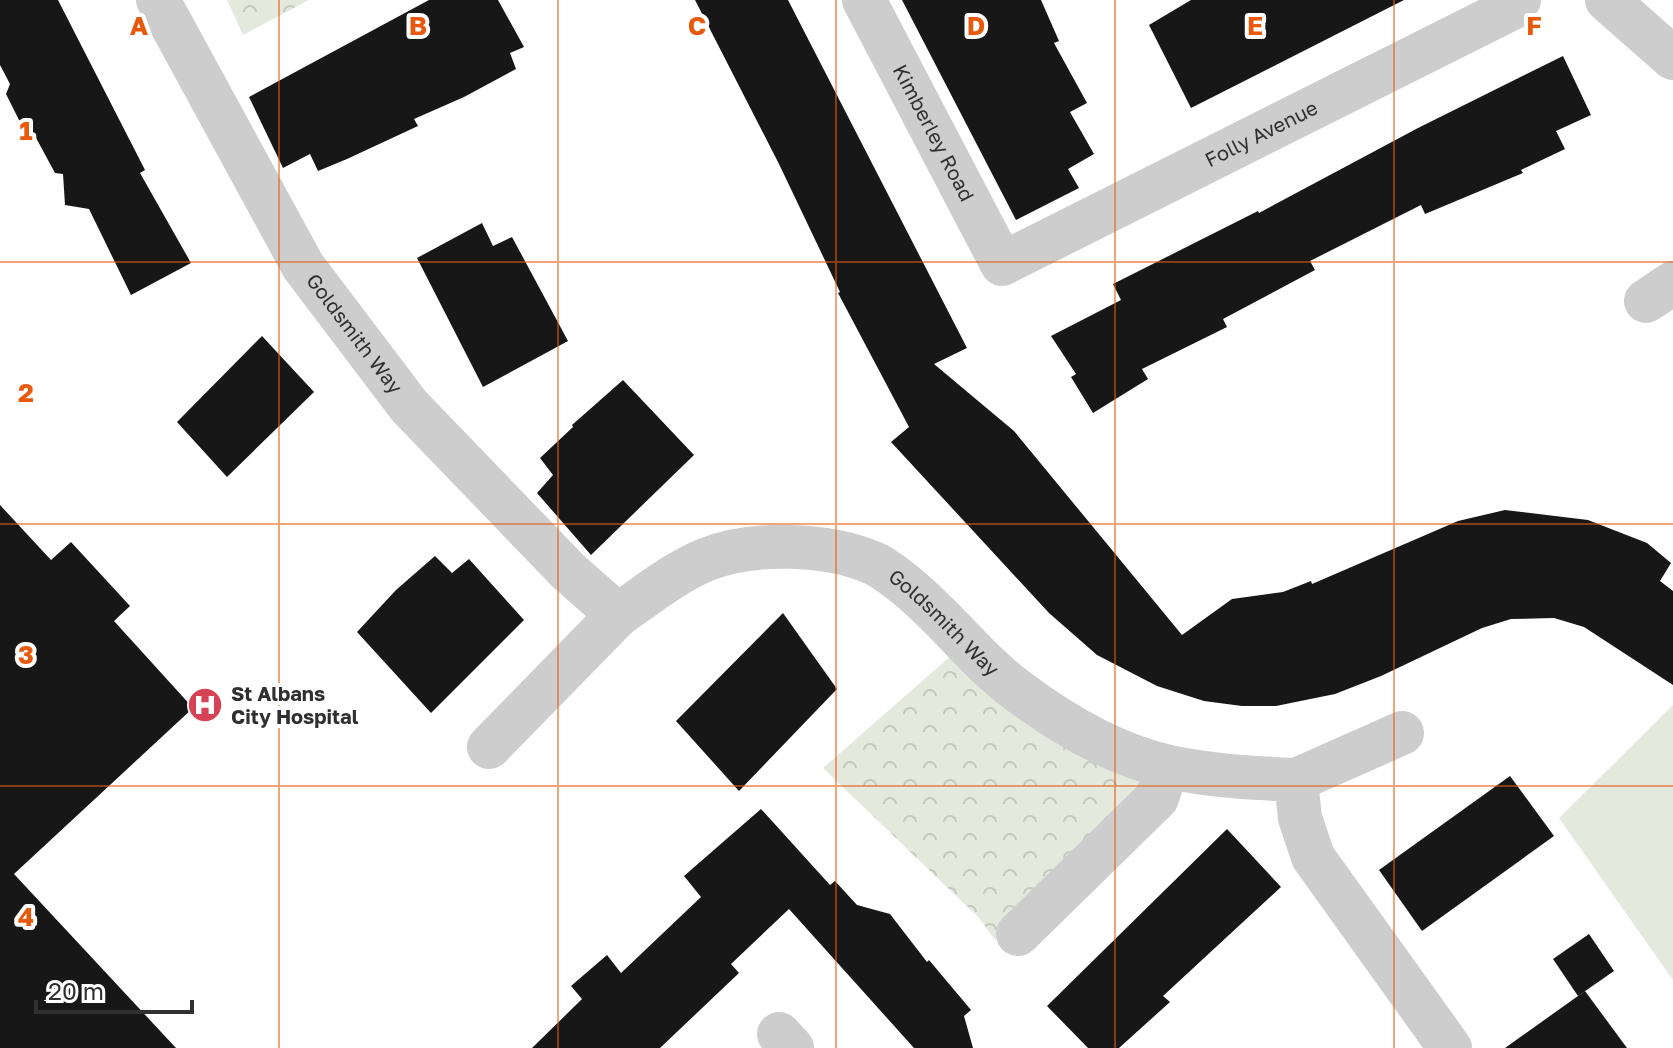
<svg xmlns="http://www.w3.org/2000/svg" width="1673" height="1048" viewBox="0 0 1673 1048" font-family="'Golos Text',sans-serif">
  <defs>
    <pattern id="park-crowns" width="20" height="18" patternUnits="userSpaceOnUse" patternTransform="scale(2)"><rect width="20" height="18" fill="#e4e9dd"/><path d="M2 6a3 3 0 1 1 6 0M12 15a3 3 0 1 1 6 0" fill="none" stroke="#c4c8be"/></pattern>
  </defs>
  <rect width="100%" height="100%" fill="#fff"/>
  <path fill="#e4e9dd" d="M 1673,705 L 1673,980 L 1559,818 Z"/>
  <g fill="url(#park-crowns)">
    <path d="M 227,0 L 309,0 L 243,35 Z"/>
    <path d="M 962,646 L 1156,771 L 1148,797 L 995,940 L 979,918 L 823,768 Z"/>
  </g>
  <g fill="#171717">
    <path d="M 0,0 L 58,0 L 145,170 L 140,173 L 191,263 L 131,295 L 89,209 L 65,205 L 63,174 L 55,173 L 28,123 L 19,120 L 6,94 L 10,84 L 0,65 Z"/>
    <path d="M 429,0 L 498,0 L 524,47 L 510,53 L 516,69 L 464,97 L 414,119 L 418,126 L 347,159 L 318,171 L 310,154 L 283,168 L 249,97 Z"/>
    <path d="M 695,0 L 788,0 L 967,348 L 934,364 L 1014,431 L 1182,635 L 1232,599 L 1283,592 L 1311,581 L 1312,584 L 1458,521 L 1505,510 L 1588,520 L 1647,543 L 1671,563 L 1660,581 L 1673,591 L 1673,685 L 1584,627 L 1554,618 L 1511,619 L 1482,628 L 1381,676 L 1335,694 L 1276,706 L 1242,706 L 1204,701 L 1157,686 L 1097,655 L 1049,613 L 891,442 L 909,427 L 838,293 L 840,292 L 779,164 Z"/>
    <path d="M 902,0 L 1041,0 L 1059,41 L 1054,43 L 1087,103 L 1070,112 L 1094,154 L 1068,169 L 1079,188 L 1016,220 Z"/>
    <path d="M 1191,0 L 1404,0 L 1191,108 L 1149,25 Z"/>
    <path d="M 1563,56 L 1591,115 L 1556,131 L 1565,149 L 1521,170 L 1523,173 L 1425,214 L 1421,205 L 1310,261 L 1315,270 L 1223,319 L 1227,327 L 1142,369 L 1148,379 L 1093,413 L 1071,377 L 1076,374 L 1051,336 L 1121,300 L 1113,284 L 1258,211 L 1259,213 L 1418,128 Z"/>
    <path d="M 482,223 L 493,246 L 512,237 L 568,341 L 483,387 L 417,258 Z"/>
    <path d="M 262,336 L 314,392 L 227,477 L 177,422 Z"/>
    <path d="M 623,380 L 694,455 L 591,555 L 537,493 L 553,475 L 540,458 L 573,427 L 572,425 Z"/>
    <path d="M 0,505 L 51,560 L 71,542 L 130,606 L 114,621 L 193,708 L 14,874 L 176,1048 L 0,1048 Z"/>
    <path d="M 435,556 L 452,573 L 469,559 L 524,620 L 431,713 L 357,632 L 396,590 Z"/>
    <path d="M 783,613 L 837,689 L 739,791 L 676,721 Z"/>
    <path d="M 1510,776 L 1554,836 L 1422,931 L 1379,870 Z"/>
    <path d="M 761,809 L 830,885 L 835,881 L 857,905 L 890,914 L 927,962 L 929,960 L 971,1010 L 964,1016 L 973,1048 L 914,1048 L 789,909 L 731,964 L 739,973 L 660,1048 L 532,1048 L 582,999 L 571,986 L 607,955 L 621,973 L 701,897 L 684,876 Z"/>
    <path d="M 1227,829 L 1281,887 L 1163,996 L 1170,1002 L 1119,1048 L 1088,1048 L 1047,1006 Z"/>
    <path d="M 1589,934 L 1614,971 L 1578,996 L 1553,959 Z"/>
    <path d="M 1585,991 L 1627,1048 L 1505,1048 Z"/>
  </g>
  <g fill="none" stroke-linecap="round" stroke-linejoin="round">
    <g stroke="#cdcdcd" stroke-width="44">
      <path id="s1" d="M 158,0 L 303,266 L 409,406 L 569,572 L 618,615 C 646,596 674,573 705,560 C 751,541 827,543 873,563 C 883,567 894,576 903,583 C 944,615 976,660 1018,691 C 1062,724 1115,755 1169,767 C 1211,776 1254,778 1296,780 L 1300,818 L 1313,857 L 1450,1048"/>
      <path id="s2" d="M 864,0 L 1002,264 L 1512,8 L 1519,0"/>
      <path d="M 1607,0 L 1673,58"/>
      <path d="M 1646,301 L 1673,283"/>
      <path d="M 489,747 L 618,615"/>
      <path d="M 1296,780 L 1402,733"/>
      <path d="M 1018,934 L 1157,798 L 1167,767"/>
      <path d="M 779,1034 L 792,1048"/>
    </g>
  </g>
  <path fill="none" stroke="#e8590c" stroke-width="2" stroke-opacity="0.55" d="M 279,0 L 279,1048M 558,0 L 558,1048M 836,0 L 836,1048M 1115,0 L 1115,1048M 1394,0 L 1394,1048M 0,262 L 1673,262M 0,524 L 1673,524M 0,786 L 1673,786"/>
  <defs>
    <g id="hospital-disc" transform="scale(1.8)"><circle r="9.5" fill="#d64356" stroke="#fff"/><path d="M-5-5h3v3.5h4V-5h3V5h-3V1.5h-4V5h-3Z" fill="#fff"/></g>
  </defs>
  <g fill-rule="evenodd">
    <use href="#hospital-disc" x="205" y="705"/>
  </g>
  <g text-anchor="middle" stroke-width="8" stroke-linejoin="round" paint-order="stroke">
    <g font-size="20" fill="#303030" stroke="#fff">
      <text dy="7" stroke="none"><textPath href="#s2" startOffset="150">Kimberley Road</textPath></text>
      <text dy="7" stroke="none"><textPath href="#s2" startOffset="588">Folly Avenue</textPath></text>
      <text dy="7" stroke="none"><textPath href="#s1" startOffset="388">Goldsmith Way</textPath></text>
      <text dy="7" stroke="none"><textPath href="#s1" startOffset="1142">Goldsmith Way</textPath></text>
    </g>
    <g font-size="20" font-weight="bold" fill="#303030" stroke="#fff" text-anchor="start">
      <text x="231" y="701">St Albans<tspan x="231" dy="23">City Hospital</tspan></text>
    </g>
  </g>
  <g font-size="26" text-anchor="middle" font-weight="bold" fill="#e8590c" stroke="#fff" stroke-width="8" stroke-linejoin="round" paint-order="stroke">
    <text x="139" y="35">A</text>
    <text x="418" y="35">B</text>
    <text x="697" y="35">C</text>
    <text x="976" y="35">D</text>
    <text x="1255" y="35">E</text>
    <text x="1534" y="35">F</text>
    <text x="26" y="140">1</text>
    <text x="26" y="402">2</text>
    <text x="26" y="664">3</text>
    <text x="26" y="926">4</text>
  </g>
  <path d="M36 1000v12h156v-12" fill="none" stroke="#303030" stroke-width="4"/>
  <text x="48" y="1000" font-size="24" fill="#303030" stroke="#ffffff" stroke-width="6" paint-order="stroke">20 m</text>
</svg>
